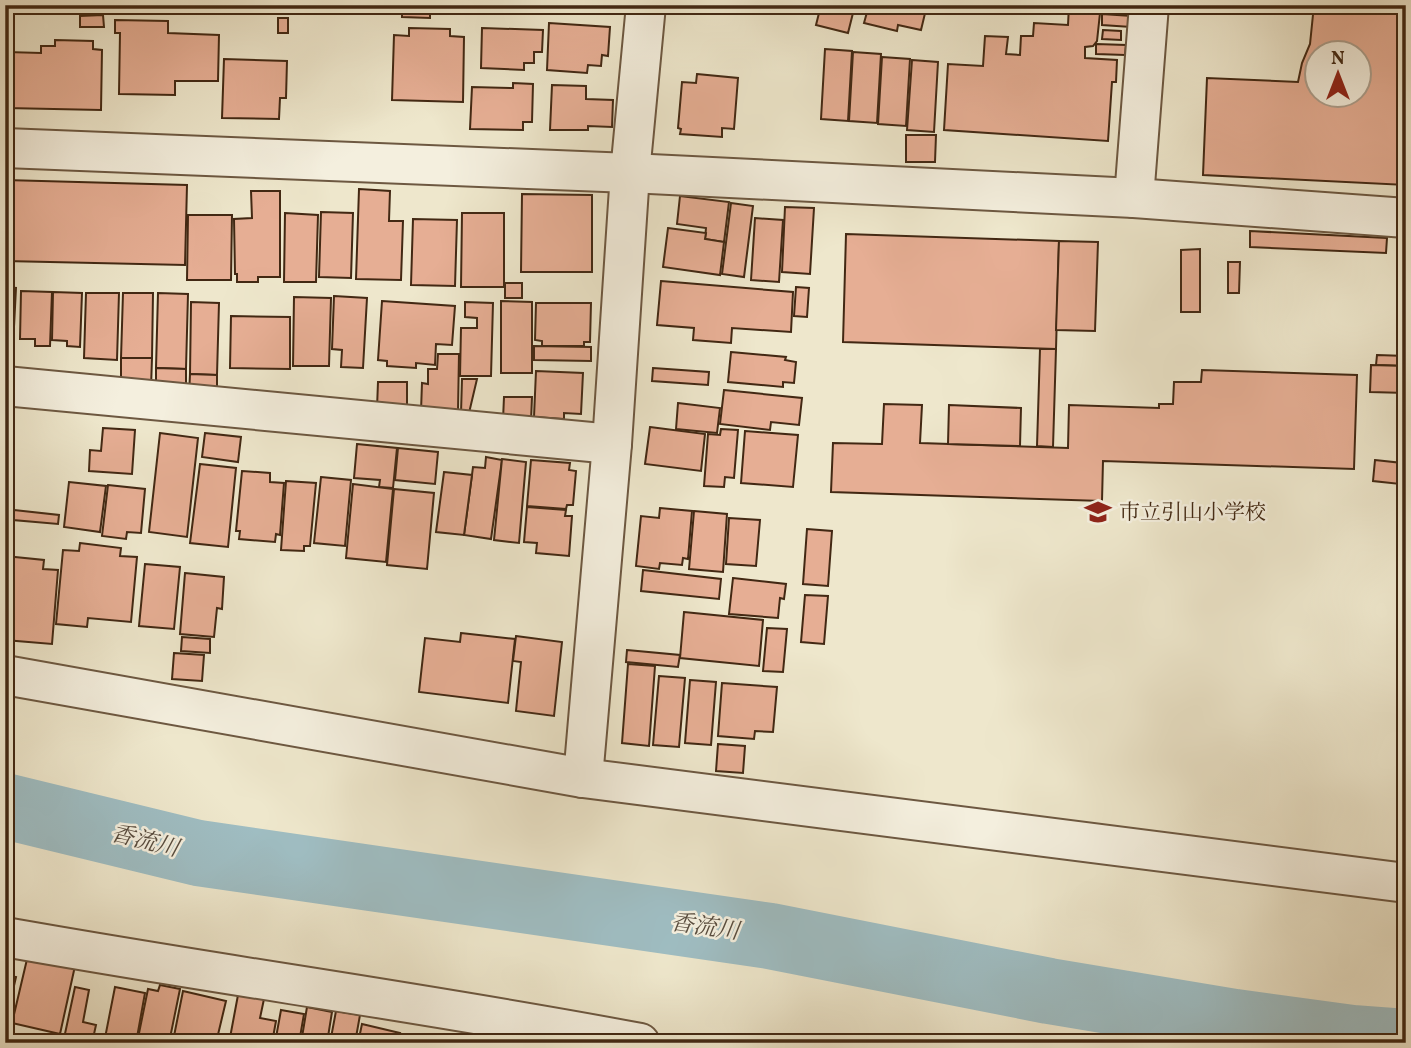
<svg xmlns="http://www.w3.org/2000/svg" width="1411" height="1048" viewBox="0 0 1411 1048" font-family="Vollkorn,'Noto Serif JP',serif">
  <rect width="100%" height="100%" fill="#eee7cc"/>
  <filter id="stains"><feTurbulence type="fractalNoise" baseFrequency=".00286" numOctaves="4"/><feColorMatrix values="0 0 0 0 .2 0 0 0 0 .09 0 0 0 0 .02 0 0 0 .5 -.17"/></filter>
  <radialGradient id="worn" r=".72"><stop offset=".6" stop-color="#630" stop-opacity="0"/><stop offset="1" stop-color="#630" stop-opacity=".3"/></radialGradient>
  <g fill="none" stroke-linecap="round" stroke-linejoin="round">
    <path stroke="#9fbdc2" stroke-width="66" d="M 5,806 L 198,853 L 770,936 L 1049,991 L 1235,1022 L 1352,1038 L 1406,1042"/>
  </g>
  <g fill="#e6ae94" stroke="#422813" stroke-width="2" fill-rule="evenodd">
    <path d="M 402,5 L 430,5 L 430,18 L 402,17 Z"/>
    <path d="M 535,5 L 553,5 L 553,14 L 534,12 Z"/>
    <path d="M 772,5 L 811,5 L 809,13 Z"/>
    <path d="M 821,5 L 855,5 L 848,33 L 816,25 Z"/>
    <path d="M 869,5 L 927,5 L 921,30 L 898,25 L 897,31 L 864,23 Z"/>
    <path d="M 1069,5 L 1097,5 L 1096,13 L 1100,13 L 1097,41 L 1093,46 L 1085,47 L 1085,58 L 1117,60 L 1116,82 L 1112,82 L 1108,141 L 944,130 L 948,64 L 983,66 L 985,36 L 1008,37 L 1006,54 L 1020,55 L 1021,36 L 1033,36 L 1034,23 L 1068,25 Z"/>
    <path d="M 1314,5 L 1406,5 L 1406,185 L 1203,175 L 1207,78 L 1298,82 L 1302,63 L 1310,44 ZM 1316,52 L 1358,52 L 1358,94 L 1316,94 Z"/>
    <path d="M 1102,14 L 1132,16 L 1131,27 L 1102,25 Z"/>
    <path d="M 103,15 L 104,27 L 80,27 L 80,16 Z"/>
    <rect x="278" y="18" width="10" height="15"/>
    <path d="M 115,20 L 168,21 L 168,33 L 219,35 L 218,81 L 175,81 L 175,95 L 119,94 L 120,33 L 115,33 Z"/>
    <path d="M 549,23 L 610,27 L 608,56 L 602,55 L 601,66 L 588,65 L 587,73 L 547,70 Z"/>
    <path d="M 409,28 L 450,29 L 450,36 L 464,37 L 463,102 L 392,100 L 394,35 L 409,36 Z"/>
    <path d="M 482,28 L 543,30 L 542,52 L 534,52 L 534,63 L 524,63 L 524,70 L 481,68 Z"/>
    <path d="M 1103,30 L 1121,31 L 1121,40 L 1102,39 Z"/>
    <path d="M 55,40 L 93,41 L 93,49 L 102,50 L 101,110 L 6,108 L 7,52 L 41,53 L 41,46 L 55,46 Z"/>
    <path d="M 1096,44 L 1126,45 L 1125,55 L 1096,54 Z"/>
    <path d="M 825,49 L 852,51 L 848,121 L 821,119 Z"/>
    <path d="M 853,52 L 881,54 L 877,123 L 849,121 Z"/>
    <path d="M 882,57 L 910,59 L 906,126 L 878,124 Z"/>
    <path d="M 224,59 L 287,61 L 286,98 L 280,98 L 279,119 L 222,118 Z"/>
    <path d="M 912,60 L 938,62 L 934,132 L 907,130 Z"/>
    <path d="M 697,74 L 738,78 L 734,129 L 722,128 L 722,137 L 680,134 L 681,129 L 678,128 L 682,82 L 696,83 Z"/>
    <path d="M 513,83 L 533,84 L 532,122 L 523,122 L 523,130 L 470,129 L 472,87 L 513,88 Z"/>
    <path d="M 552,85 L 586,86 L 586,99 L 613,100 L 612,127 L 588,126 L 588,130 L 550,130 Z"/>
    <path d="M 906,135 L 936,135 L 935,162 L 906,162 Z"/>
    <path d="M 5,180 L 187,185 L 185,265 L 5,261 Z"/>
    <path d="M 359,189 L 390,191 L 389,221 L 403,221 L 401,280 L 356,279 Z"/>
    <path d="M 251,191 L 280,191 L 280,277 L 258,277 L 258,282 L 237,282 L 237,274 L 235,274 L 234,219 L 252,218 Z"/>
    <path d="M 522,194 L 592,195 L 592,272 L 521,272 Z"/>
    <path d="M 680,196 L 729,202 L 724,242 L 705,239 L 706,228 L 677,224 Z"/>
    <path d="M 731,203 L 753,206 L 744,277 L 722,274 Z"/>
    <path d="M 785,207 L 814,208 L 810,274 L 782,272 Z"/>
    <path d="M 321,212 L 353,213 L 351,278 L 319,277 Z"/>
    <path d="M 285,213 L 318,215 L 316,282 L 284,282 Z"/>
    <path d="M 462,213 L 504,213 L 504,287 L 461,287 Z"/>
    <path d="M 188,215 L 232,215 L 231,280 L 187,280 Z"/>
    <path d="M 755,218 L 783,220 L 779,282 L 751,280 Z"/>
    <path d="M 413,219 L 457,220 L 455,286 L 411,285 Z"/>
    <path d="M 668,228 L 706,233 L 705,239 L 724,242 L 720,275 L 663,267 Z"/>
    <path d="M 1250,231 L 1387,238 L 1386,253 L 1250,247 Z"/>
    <path d="M 846,234 L 1059,241 L 1056,349 L 843,342 Z"/>
    <path d="M 1059,241 L 1098,242 L 1095,331 L 1056,330 Z"/>
    <path d="M 1200,249 L 1200,312 L 1181,312 L 1181,250 Z"/>
    <path d="M 1228,262 L 1240,262 L 1239,293 L 1228,293 Z"/>
    <path d="M 661,281 L 793,292 L 791,332 L 732,328 L 731,343 L 693,340 L 694,328 L 657,325 Z"/>
    <rect x="505" y="283" width="17" height="15"/>
    <path d="M 5,287 L 16,288 L 13,346 L 5,346 Z"/>
    <path d="M 796,287 L 809,288 L 807,317 L 794,316 Z"/>
    <path d="M 21,291 L 52,292 L 50,346 L 35,346 L 35,339 L 20,339 Z"/>
    <path d="M 53,292 L 82,293 L 80,347 L 67,346 L 67,341 L 52,340 Z"/>
    <path d="M 86,293 L 119,293 L 117,360 L 84,358 Z"/>
    <path d="M 123,293 L 153,293 L 152,358 L 121,358 Z"/>
    <path d="M 158,293 L 188,294 L 186,369 L 156,368 Z"/>
    <path d="M 334,296 L 367,298 L 363,368 L 341,367 L 342,350 L 332,349 Z"/>
    <path d="M 294,297 L 331,298 L 329,366 L 293,366 Z"/>
    <path d="M 382,301 L 455,306 L 452,345 L 436,344 L 435,365 L 416,363 L 416,368 L 387,366 L 387,361 L 378,360 Z"/>
    <path d="M 501,301 L 532,302 L 532,373 L 501,373 Z"/>
    <path d="M 191,302 L 219,303 L 217,375 L 190,374 Z"/>
    <path d="M 465,302 L 493,303 L 491,376 L 460,376 L 461,328 L 477,328 L 477,318 L 465,317 Z"/>
    <path d="M 536,303 L 591,303 L 590,342 L 584,342 L 584,346 L 542,346 L 542,341 L 535,340 Z"/>
    <path d="M 231,316 L 290,317 L 290,369 L 230,368 Z"/>
    <path d="M 534,346 L 591,347 L 591,361 L 534,360 Z"/>
    <path d="M 1040,349 L 1056,349 L 1053,447 L 1037,446 Z"/>
    <path d="M 731,352 L 786,357 L 785,360 L 796,362 L 794,383 L 783,382 L 783,387 L 728,382 Z"/>
    <path d="M 438,354 L 459,354 L 458,411 L 421,411 L 422,383 L 428,384 L 428,369 L 437,369 Z"/>
    <path d="M 1377,355 L 1406,356 L 1406,366 L 1376,365 Z"/>
    <path d="M 121,358 L 152,358 L 151,388 L 121,387 Z"/>
    <path d="M 1371,365 L 1406,366 L 1406,393 L 1370,392 Z"/>
    <path d="M 156,368 L 186,369 L 186,393 L 156,392 Z"/>
    <path d="M 653,368 L 709,372 L 708,385 L 652,381 Z"/>
    <path d="M 1202,370 L 1357,375 L 1354,469 L 1103,461 L 1102,501 L 831,492 L 833,443 L 882,444 L 884,404 L 922,405 L 920,443 L 1068,448 L 1069,405 L 1159,408 L 1159,404 L 1173,404 L 1174,382 L 1201,382 Z"/>
    <path d="M 536,371 L 583,373 L 581,414 L 564,413 L 564,419 L 534,417 Z"/>
    <path d="M 190,374 L 217,375 L 217,396 L 189,396 Z"/>
    <path d="M 462,379 L 477,379 L 469,413 L 461,413 Z"/>
    <path d="M 378,382 L 407,382 L 407,409 L 377,408 Z"/>
    <path d="M 724,390 L 802,398 L 799,425 L 771,422 L 770,430 L 720,424 Z"/>
    <path d="M 504,397 L 532,397 L 531,421 L 503,420 Z"/>
    <path d="M 678,403 L 720,408 L 717,433 L 676,429 Z"/>
    <path d="M 949,405 L 1021,408 L 1020,446 L 948,444 Z"/>
    <path d="M 650,427 L 705,434 L 701,471 L 645,464 Z"/>
    <path d="M 103,428 L 135,430 L 132,474 L 89,471 L 90,450 L 101,451 Z"/>
    <path d="M 721,429 L 738,430 L 734,478 L 725,477 L 724,487 L 704,486 L 708,434 L 720,435 Z"/>
    <path d="M 745,431 L 798,435 L 793,487 L 741,483 Z"/>
    <path d="M 160,433 L 198,438 L 187,537 L 149,532 Z"/>
    <path d="M 205,433 L 241,437 L 238,462 L 202,457 Z"/>
    <path d="M 357,444 L 397,448 L 393,488 L 379,487 L 380,480 L 354,478 Z"/>
    <path d="M 398,448 L 438,452 L 435,484 L 395,480 Z"/>
    <path d="M 486,457 L 502,460 L 491,539 L 464,535 L 473,467 L 485,468 Z"/>
    <path d="M 502,459 L 526,462 L 519,543 L 494,540 Z"/>
    <path d="M 531,460 L 570,463 L 569,470 L 576,471 L 573,505 L 567,505 L 566,509 L 527,506 Z"/>
    <path d="M 1375,460 L 1402,463 L 1400,484 L 1373,481 Z"/>
    <path d="M 200,464 L 236,468 L 228,547 L 190,543 Z"/>
    <path d="M 242,471 L 270,473 L 270,482 L 284,483 L 280,535 L 276,534 L 275,542 L 239,539 L 240,531 L 236,531 Z"/>
    <path d="M 444,472 L 472,475 L 464,535 L 436,532 Z"/>
    <path d="M 321,477 L 351,480 L 345,546 L 314,543 Z"/>
    <path d="M 286,481 L 316,483 L 310,546 L 304,546 L 304,551 L 281,550 Z"/>
    <path d="M 69,482 L 106,486 L 100,532 L 64,527 Z"/>
    <path d="M 353,484 L 393,489 L 386,562 L 346,558 Z"/>
    <path d="M 108,485 L 145,489 L 141,533 L 127,532 L 126,539 L 102,536 Z"/>
    <path d="M 394,489 L 434,493 L 427,569 L 387,565 Z"/>
    <path d="M 527,507 L 566,510 L 565,516 L 572,516 L 569,556 L 536,553 L 537,543 L 524,542 Z"/>
    <path d="M 660,508 L 692,511 L 688,559 L 683,558 L 682,565 L 660,563 L 659,569 L 636,566 L 641,516 L 659,518 Z"/>
    <path d="M 14,510 L 59,515 L 58,524 L 13,520 Z"/>
    <path d="M 694,511 L 727,514 L 723,572 L 689,569 Z"/>
    <path d="M 729,518 L 760,520 L 756,566 L 726,564 Z"/>
    <path d="M 807,529 L 832,531 L 828,586 L 803,584 Z"/>
    <path d="M 80,543 L 121,548 L 120,556 L 137,557 L 131,622 L 88,618 L 87,627 L 56,624 L 63,550 L 79,551 Z"/>
    <path d="M 5,556 L 44,560 L 43,569 L 58,570 L 52,644 L 5,640 Z"/>
    <path d="M 145,564 L 180,567 L 174,629 L 139,626 Z"/>
    <path d="M 643,570 L 721,579 L 719,599 L 641,591 Z"/>
    <path d="M 185,573 L 224,577 L 222,609 L 217,608 L 214,637 L 180,634 Z"/>
    <path d="M 733,578 L 786,584 L 784,599 L 780,598 L 778,618 L 729,614 Z"/>
    <path d="M 805,595 L 828,596 L 824,644 L 801,642 Z"/>
    <path d="M 684,612 L 763,620 L 759,666 L 680,658 Z"/>
    <path d="M 767,628 L 787,629 L 783,672 L 763,671 Z"/>
    <path d="M 461,633 L 515,639 L 508,703 L 419,692 L 425,638 L 460,642 Z"/>
    <path d="M 516,636 L 562,642 L 554,716 L 516,711 L 521,662 L 513,661 Z"/>
    <path d="M 182,637 L 210,639 L 210,653 L 181,651 Z"/>
    <path d="M 627,650 L 680,655 L 678,667 L 626,662 Z"/>
    <path d="M 174,653 L 204,655 L 202,681 L 172,679 Z"/>
    <path d="M 628,664 L 655,666 L 649,746 L 622,743 Z"/>
    <path d="M 659,676 L 685,678 L 679,747 L 653,745 Z"/>
    <path d="M 690,680 L 716,682 L 711,745 L 685,743 Z"/>
    <path d="M 722,683 L 777,687 L 773,732 L 755,731 L 754,739 L 718,736 Z"/>
    <path d="M 718,744 L 745,746 L 743,773 L 716,771 Z"/>
    <path d="M 28,955 L 75,966 L 60,1034 L 12,1023 Z"/>
    <path d="M 5,975 L 16,977 L 5,1025 Z"/>
    <path d="M 160,985 L 180,989 L 169,1043 L 137,1043 L 148,989 L 158,991 Z"/>
    <path d="M 75,987 L 89,990 L 83,1022 L 96,1025 L 92,1043 L 63,1043 Z"/>
    <path d="M 115,987 L 145,993 L 136,1043 L 104,1043 Z"/>
    <path d="M 183,991 L 226,1001 L 216,1043 L 205,1043 L 174,1036 Z"/>
    <path d="M 238,995 L 264,999 L 260,1018 L 276,1021 L 272,1043 L 229,1043 Z"/>
    <path d="M 307,1007 L 332,1012 L 327,1043 L 301,1043 Z"/>
    <path d="M 281,1010 L 304,1014 L 299,1043 L 275,1043 Z"/>
    <path d="M 336,1011 L 360,1015 L 355,1043 L 330,1043 Z"/>
    <path d="M 362,1024 L 400,1033 L 397,1043 L 358,1043 Z"/>
  </g>
  <g fill="none" stroke-linecap="round" stroke-linejoin="round">
    <g stroke="#6d5841" stroke-width="42">
      <g id="minor">
        <path d="M 5,148 L 630,173 L 1134,198 L 1406,218"/>
        <path d="M 1134,198 L 1149,5"/>
        <path d="M 5,386 L 612,444"/>
        <path d="M 5,675 L 583,778 L 1406,883"/>
        <path d="M 583,778 L 612,444 L 630,173 L 646,5"/>
        <path d="M 5,937 C 217,975 429,1003 640,1043"/>
      </g>
    </g>
    <use href="#minor" stroke="#f4efde" stroke-width="38"/>
  </g>
  <defs>
    <g id="school-bare" transform="scale(2.1)"><path d="M0-5L7-2L0 1L-7-2ZM-4 1L0 2.5L4 1V4Q0 6-4 4Z" fill="#8f2418" stroke="#f4efde" stroke-width="2.5" paint-order="stroke"/></g>
  </defs>
  <g fill-rule="evenodd">
    <use href="#school-bare" x="1098" y="512"/>
  </g>
  <g text-anchor="middle" stroke-width="5" stroke-linejoin="round" paint-order="stroke">
    <g font-size="21" fill="#422813" stroke="#f4efde" text-anchor="start">
      <text x="1119" y="519">市立引山小学校</text>
    </g>
    <g font-size="23" font-style="italic" fill="#594d3f" stroke="#f4efde">
      <text transform="translate(145 840) rotate(14)" y="8">香流川</text>
      <text transform="translate(705 926) rotate(8)" y="8">香流川</text>
    </g>
  </g>
  <rect width="1411" height="1048" fill="none" stroke="#eee7cc" stroke-width="28"/>
  <rect x="7" y="7" width="1397" height="1034" fill="none" stroke="#422813" stroke-width="3.5"/>
  <rect x="14" y="14" width="1383" height="1020" fill="none" stroke="#422813" stroke-width="2"/>
  <g transform="translate(1338 74)"><circle r="33" fill="#f4efde" stroke="#ad9f8d" stroke-width="2"/>
  <path d="M0-5L12 26L0 18L-12 26Z" fill="#8f2418"/>
  <text y="-10" font-size="19" font-weight="bold" text-anchor="middle" fill="#422813">N</text>
  </g>
  <rect width="100%" height="100%" filter="url(#stains)"/>
  <rect width="100%" height="100%" fill="url(#worn)"/>
</svg>
